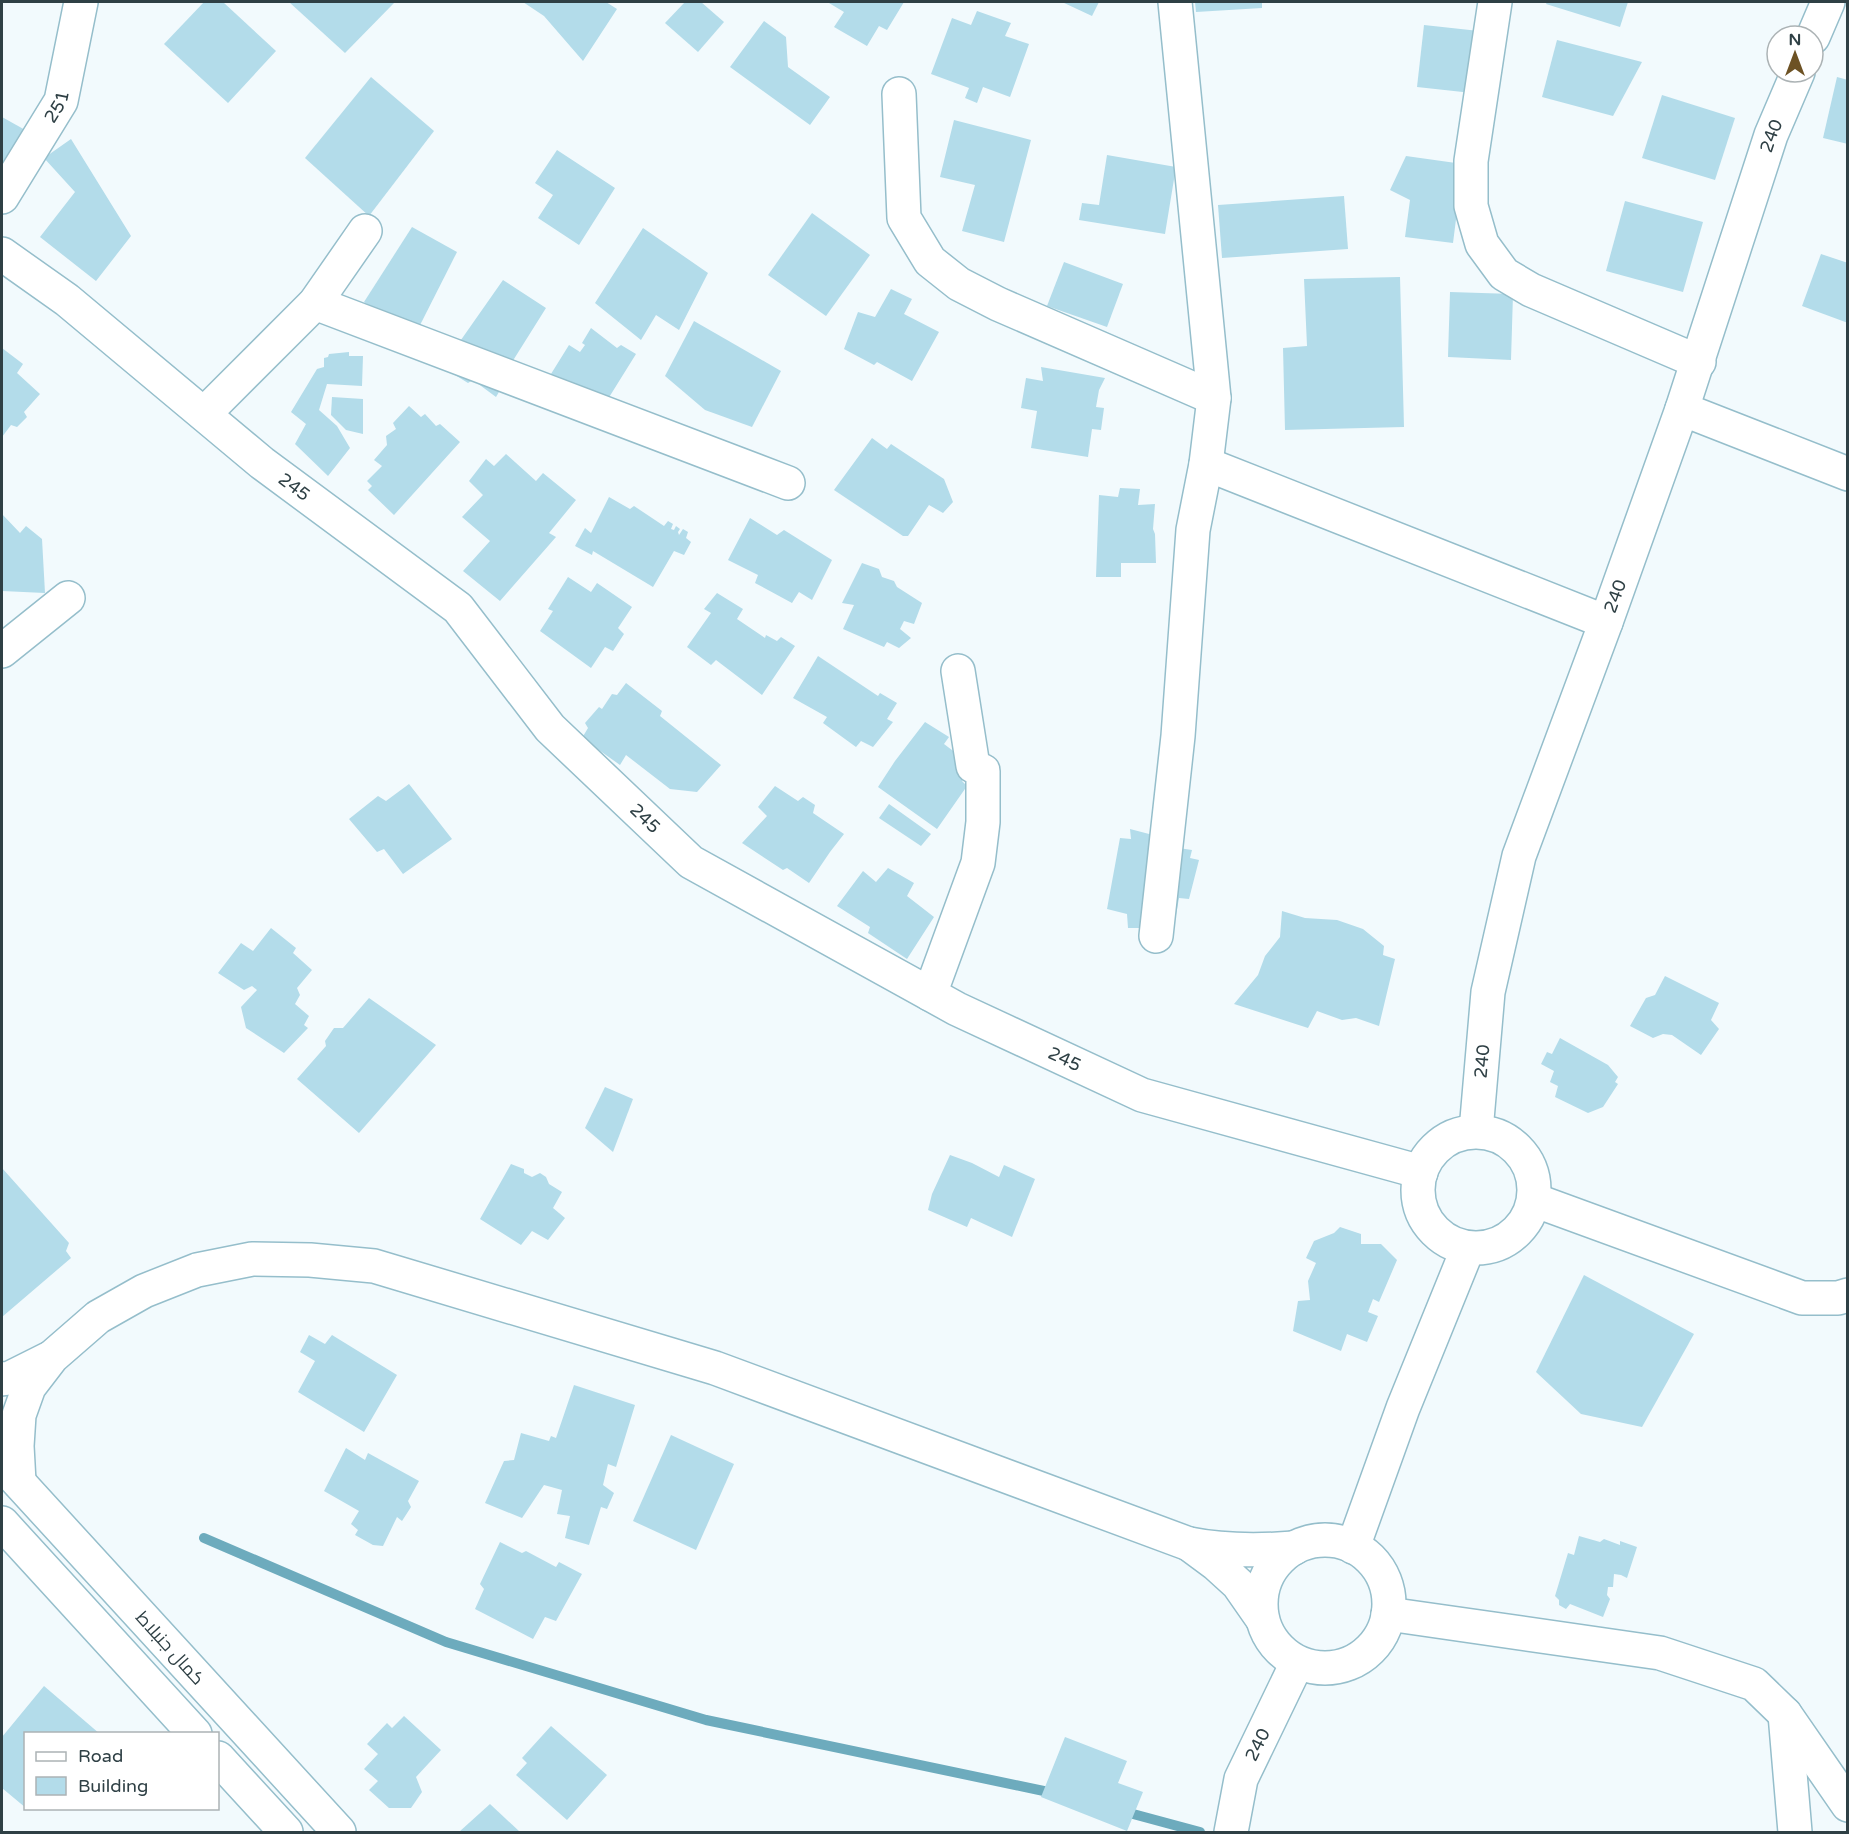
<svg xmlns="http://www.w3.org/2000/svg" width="1849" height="1834" viewBox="0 0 1849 1834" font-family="'Varela Round',Cairo,sans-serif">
  <rect width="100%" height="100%" fill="#f2fafd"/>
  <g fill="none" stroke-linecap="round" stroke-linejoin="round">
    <g stroke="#6dabbd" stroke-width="10">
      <path d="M 204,1538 L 446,1642 L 706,1720 L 1058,1794"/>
      <path d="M 1122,1811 L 1200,1832"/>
    </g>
  </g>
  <g fill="#b3dcea">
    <path d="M 204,2 L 223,2 L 276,51 L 228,103 L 164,44 Z"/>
    <path d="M 289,2 L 395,2 L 345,53 Z"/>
    <path d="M 523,2 L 606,2 L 617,9 L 583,61 L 544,16 Z"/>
    <path d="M 685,2 L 701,2 L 724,22 L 698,52 L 665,23 Z"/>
    <path d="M 830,2 L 904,2 L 887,30 L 879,26 L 867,46 L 834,27 L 844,12 L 829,3 Z"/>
    <path d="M 1062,2 L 1099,2 L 1092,16 Z"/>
    <path d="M 1195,2 L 1262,2 L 1262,8 L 1196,12 Z"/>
    <path d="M 1547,2 L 1628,2 L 1620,27 L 1546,4 Z"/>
    <path d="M 977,11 L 1011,23 L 1005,36 L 1029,44 L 1010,97 L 983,87 L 977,103 L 965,98 L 969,88 L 931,74 L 952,18 L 971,25 Z"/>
    <path d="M 764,21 L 786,37 L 788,67 L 830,97 L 810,125 L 730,67 Z"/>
    <path d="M 1424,25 L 1479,31 L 1472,93 L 1417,87 Z"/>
    <path d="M 1557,40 L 1642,62 L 1613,116 L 1542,97 Z"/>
    <path d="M 371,77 L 434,131 L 369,216 L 305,158 Z"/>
    <path d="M 1837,77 L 1848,80 L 1848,144 L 1823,138 Z"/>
    <path d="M 1662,95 L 1735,118 L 1715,180 L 1642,158 Z"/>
    <path d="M 2,117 L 27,131 L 2,178 Z"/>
    <path d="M 954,120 L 1031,140 L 1004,242 L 962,231 L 975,185 L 940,177 Z"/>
    <path d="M 71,139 L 131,236 L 96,281 L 40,237 L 75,192 L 44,158 Z"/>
    <path d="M 557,150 L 615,188 L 579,245 L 538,218 L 553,195 L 535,183 Z"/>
    <path d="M 1107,155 L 1176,167 L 1165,234 L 1079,220 L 1082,203 L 1099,205 Z"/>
    <path d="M 1406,156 L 1463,164 L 1453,243 L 1405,237 L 1410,200 L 1390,190 Z"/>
    <path d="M 1344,196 L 1348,249 L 1222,258 L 1218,205 Z"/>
    <path d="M 1625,201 L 1703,222 L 1683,292 L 1606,271 Z"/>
    <path d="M 812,213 L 870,255 L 826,316 L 768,275 Z"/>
    <path d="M 412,227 L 457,252 L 414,337 L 364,302 Z"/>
    <path d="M 643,228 L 708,273 L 679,330 L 656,315 L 641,340 L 595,303 Z"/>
    <path d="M 1821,254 L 1848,263 L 1848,323 L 1802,306 Z"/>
    <path d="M 1064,262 L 1123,284 L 1107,327 L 1047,306 Z"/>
    <path d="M 1400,277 L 1404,427 L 1285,430 L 1283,348 L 1307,346 L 1304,279 Z"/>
    <path d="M 503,280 L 546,308 L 502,378 L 506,380 L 496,397 L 473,380 L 468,383 L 442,367 Z"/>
    <path d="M 891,289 L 912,299 L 904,314 L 939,332 L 912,381 L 877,362 L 874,365 L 844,349 L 858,312 L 875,317 Z"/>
    <path d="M 1450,292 L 1513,294 L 1511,360 L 1448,357 Z"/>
    <path d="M 694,321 L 781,371 L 752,427 L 705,410 L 665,376 Z"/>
    <path d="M 591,328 L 617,348 L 621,345 L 636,354 L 598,415 L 546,382 L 569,345 L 580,352 L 585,345 L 582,343 Z"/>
    <path d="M 2,348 L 23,364 L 17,373 L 40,394 L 24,412 L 27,417 L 17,427 L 11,425 L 2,437 Z"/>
    <path d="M 349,352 L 349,356 L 363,356 L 362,386 L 327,384 L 319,410 L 337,426 L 350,448 L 328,476 L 295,444 L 306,424 L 291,412 L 317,369 L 324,367 L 324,358 L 328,357 L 329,354 Z"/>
    <path d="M 1041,367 L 1105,378 L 1099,390 L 1096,407 L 1104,408 L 1101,430 L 1092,429 L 1088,457 L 1031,448 L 1037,411 L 1021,408 L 1026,378 L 1043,381 Z"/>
    <path d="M 332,397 L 363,399 L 363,434 L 346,430 L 331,415 Z"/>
    <path d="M 409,406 L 421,417 L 425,414 L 436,426 L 440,424 L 460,442 L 394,515 L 368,490 L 372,486 L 367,481 L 382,466 L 374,460 L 387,445 L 386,436 L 396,429 L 393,423 Z"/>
    <path d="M 872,438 L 887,449 L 891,444 L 944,479 L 953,502 L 943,513 L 929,505 L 908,536 L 903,536 L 834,490 Z"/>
    <path d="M 506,454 L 536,481 L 543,473 L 576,500 L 549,533 L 556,537 L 500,601 L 463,571 L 490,541 L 462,517 L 483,495 L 469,481 L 486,459 L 494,466 Z"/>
    <path d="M 1120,488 L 1140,489 L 1138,505 L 1155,504 L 1153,529 L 1155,534 L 1156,563 L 1121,563 L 1121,577 L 1096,577 L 1099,495 L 1118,497 Z"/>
    <path d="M 609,497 L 630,509 L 634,506 L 664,526 L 668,521 L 673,524 L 671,529 L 674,530 L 676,526 L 680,529 L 678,532 L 679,535 L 683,529 L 688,532 L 686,538 L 691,542 L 684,555 L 674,551 L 653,587 L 593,551 L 592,555 L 575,546 L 585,528 L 591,533 Z"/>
    <path d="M 2,514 L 20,533 L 26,526 L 42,539 L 45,593 L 2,591 Z"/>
    <path d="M 750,518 L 777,535 L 784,530 L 832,560 L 812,600 L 799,592 L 792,603 L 755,583 L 758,575 L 728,560 Z"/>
    <path d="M 862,563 L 879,569 L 882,577 L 894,581 L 897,587 L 922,603 L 914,624 L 904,621 L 900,629 L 911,638 L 899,648 L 887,642 L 884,647 L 843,629 L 854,605 L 842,603 Z"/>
    <path d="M 568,577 L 591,592 L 597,583 L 632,607 L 618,628 L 624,634 L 613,651 L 605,647 L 591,668 L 540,631 L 553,611 L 548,609 Z"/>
    <path d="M 717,593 L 743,609 L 737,619 L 765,638 L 766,635 L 777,641 L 781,637 L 795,646 L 762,695 L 716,660 L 711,665 L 687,647 L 711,613 L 704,609 Z"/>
    <path d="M 818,656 L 878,696 L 880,693 L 897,703 L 887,719 L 893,722 L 873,747 L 861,741 L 856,747 L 823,723 L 827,717 L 793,698 Z"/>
    <path d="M 626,683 L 662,711 L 660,716 L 721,765 L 697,792 L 670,789 L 626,755 L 620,765 L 582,738 L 588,728 L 585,723 L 599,707 L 602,709 L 612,694 L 617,695 Z"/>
    <path d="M 925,722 L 949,737 L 944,744 L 973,766 L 962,781 L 967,786 L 937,829 L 878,787 L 895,761 Z"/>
    <path d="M 409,784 L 452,839 L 403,874 L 384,849 L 377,852 L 349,819 L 378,796 L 386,801 Z"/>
    <path d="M 775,786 L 798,801 L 803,797 L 815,805 L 813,813 L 844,834 L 830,852 L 809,883 L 787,868 L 783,870 L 742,843 L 767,816 L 758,807 Z"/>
    <path d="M 889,804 L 931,834 L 921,846 L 879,818 Z"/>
    <path d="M 1130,829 L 1153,835 L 1151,844 L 1192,850 L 1190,858 L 1199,860 L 1189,899 L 1179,898 L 1174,926 L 1152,921 L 1151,928 L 1128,928 L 1127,914 L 1107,909 L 1120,838 L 1131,839 Z"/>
    <path d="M 888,868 L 914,883 L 907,896 L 934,917 L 907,959 L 868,933 L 870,927 L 837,906 L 863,871 L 876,882 Z"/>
    <path d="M 1282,911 L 1305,918 L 1337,920 L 1363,929 L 1384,946 L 1383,955 L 1395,959 L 1379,1026 L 1356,1018 L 1342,1020 L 1317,1011 L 1308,1028 L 1234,1004 L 1258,975 L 1265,956 L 1280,937 Z"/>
    <path d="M 271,928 L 296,948 L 293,953 L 312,970 L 297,988 L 300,995 L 295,1004 L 309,1016 L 304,1025 L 308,1028 L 284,1053 L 246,1028 L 241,1007 L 257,990 L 252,986 L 244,990 L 218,973 L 241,943 L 253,951 Z"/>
    <path d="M 1665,976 L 1719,1003 L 1711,1020 L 1719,1029 L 1701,1055 L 1672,1035 L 1663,1034 L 1653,1038 L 1630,1026 L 1646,998 L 1655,995 Z"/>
    <path d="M 369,998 L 436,1045 L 359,1133 L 297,1079 L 326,1046 L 325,1041 L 334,1028 L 343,1028 Z"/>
    <path d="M 1560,1038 L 1608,1065 L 1618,1077 L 1615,1082 L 1618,1084 L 1603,1107 L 1588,1113 L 1555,1097 L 1558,1086 L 1550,1082 L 1554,1071 L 1541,1064 L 1547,1052 L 1552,1054 Z"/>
    <path d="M 605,1087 L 633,1099 L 613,1152 L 585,1128 Z"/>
    <path d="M 950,1155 L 972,1163 L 999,1177 L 1004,1165 L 1035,1179 L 1012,1237 L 971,1218 L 967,1227 L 928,1210 L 932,1194 Z"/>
    <path d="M 511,1164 L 524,1169 L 524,1173 L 532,1177 L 540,1173 L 546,1177 L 549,1184 L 562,1192 L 553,1208 L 565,1218 L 548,1240 L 532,1231 L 521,1245 L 480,1219 Z"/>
    <path d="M 2,1168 L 69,1243 L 66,1251 L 71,1258 L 2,1317 Z"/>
    <path d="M 1340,1227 L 1361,1234 L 1361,1244 L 1381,1244 L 1397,1260 L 1379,1302 L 1373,1299 L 1368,1312 L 1378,1316 L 1367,1342 L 1347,1334 L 1341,1351 L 1293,1331 L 1298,1301 L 1310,1300 L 1308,1281 L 1316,1263 L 1306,1258 L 1314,1241 L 1334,1233 Z"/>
    <path d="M 1584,1275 L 1694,1334 L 1642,1427 L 1581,1414 L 1536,1372 Z"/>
    <path d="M 309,1335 L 325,1344 L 332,1335 L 397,1375 L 364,1432 L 298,1392 L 315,1361 L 300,1352 Z"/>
    <path d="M 574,1385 L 635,1405 L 616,1467 L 608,1464 L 603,1485 L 614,1493 L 607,1509 L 601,1507 L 589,1545 L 565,1538 L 570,1516 L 557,1514 L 562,1490 L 544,1485 L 522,1518 L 485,1503 L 504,1461 L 514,1460 L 521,1433 L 549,1441 L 551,1436 L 556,1438 Z"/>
    <path d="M 671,1435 L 734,1464 L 696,1550 L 633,1521 Z"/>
    <path d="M 346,1448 L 365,1460 L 368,1453 L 419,1481 L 408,1501 L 411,1507 L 402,1521 L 397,1517 L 383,1546 L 373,1545 L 355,1535 L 358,1530 L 351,1524 L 359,1511 L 324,1491 Z"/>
    <path d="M 1579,1536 L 1600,1542 L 1604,1539 L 1620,1545 L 1620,1541 L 1637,1547 L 1627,1578 L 1621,1575 L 1614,1574 L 1613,1587 L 1608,1587 L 1607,1595 L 1610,1599 L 1603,1617 L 1570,1604 L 1566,1609 L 1559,1605 L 1559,1600 L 1555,1596 L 1568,1553 L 1574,1555 Z"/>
    <path d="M 500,1542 L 522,1553 L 526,1551 L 556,1567 L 559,1562 L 582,1574 L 556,1621 L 545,1617 L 533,1639 L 475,1609 L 484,1589 L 480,1584 Z"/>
    <path d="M 44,1686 L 100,1734 L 26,1734 L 26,1808 L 2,1788 L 2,1737 Z"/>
    <path d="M 404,1716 L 441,1750 L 416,1777 L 422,1792 L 411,1808 L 389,1808 L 369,1790 L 378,1781 L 364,1769 L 378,1754 L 367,1744 L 387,1723 L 392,1728 Z"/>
    <path d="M 551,1726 L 607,1775 L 567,1820 L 516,1775 L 527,1763 L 522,1758 Z"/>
    <path d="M 1065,1737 L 1127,1761 L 1118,1783 L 1143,1792 L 1127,1831 L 1041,1797 Z"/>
    <path d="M 490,1804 L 520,1832 L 459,1832 Z"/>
  </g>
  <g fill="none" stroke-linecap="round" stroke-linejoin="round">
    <g stroke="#95becb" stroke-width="36">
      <g id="minor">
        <path d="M 1495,2 L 1471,161 L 1471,206 L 1482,244 L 1504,274 L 1531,290 L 1699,362"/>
        <path d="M 1813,37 L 1828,2"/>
        <path d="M 899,94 L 904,218 L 930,261 L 959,284 L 998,304 L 1214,398"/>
        <path id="s1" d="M 2,197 L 61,101 L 81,2"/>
        <path id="s2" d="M 2,254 L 67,300 L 262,463 L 458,608 L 550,728 L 691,862 L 957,1009 L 1142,1095 L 1421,1172"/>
        <path d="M 315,303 L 788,483"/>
        <path d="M 1682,409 L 1848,474"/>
        <path d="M 204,414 L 315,303 L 365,231"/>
        <path d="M 1206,464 L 1606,622"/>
        <path d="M 2,651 L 68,598"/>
        <path d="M 1156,936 L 1178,736 L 1193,530 L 1206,464 L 1214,398 L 1175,2"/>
        <path d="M 930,994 L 978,863 L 983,822 L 983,771 L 973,766 L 958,671"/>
        <path id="s3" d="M 1476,1131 L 1488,992 L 1519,856 L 1606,622 L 1682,409 L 1771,135 L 1798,72"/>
        <circle cx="1476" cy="1190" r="58"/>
        <path d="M 1534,1200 L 1802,1298 L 1838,1298 L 1848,1295"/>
        <path d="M 2,1379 L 10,1378 L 48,1359"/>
        <path d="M 19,1482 L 17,1446 L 19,1415 L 29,1387 L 52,1357 L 98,1317 L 144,1291 L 197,1270 L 252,1259 L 310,1260 L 374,1266 L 715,1368 L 1189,1544"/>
        <circle cx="1325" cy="1604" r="64"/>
        <path d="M 1353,1547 L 1403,1408 L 1468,1248"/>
        <path d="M 1388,1614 L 1660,1653 L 1754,1684 L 1785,1714 L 1848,1805"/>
        <path d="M 1261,1617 L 1238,1584 L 1216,1564 L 1189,1544 C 1224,1551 1258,1551 1294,1548"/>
        <path d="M 1785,1714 L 1795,1832"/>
        <path id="s4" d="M 1231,1832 L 1241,1779 L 1297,1663"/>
      </g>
    </g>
    <g stroke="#95becb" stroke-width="36">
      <g id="secondary">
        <path d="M 2,1464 L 339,1832"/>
        <path d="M 2,1523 L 195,1734"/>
        <path d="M 218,1758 L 286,1832"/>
      </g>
    </g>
    <use href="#minor" stroke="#fff" stroke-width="33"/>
    <use href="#secondary" stroke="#fff" stroke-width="33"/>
  </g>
  <g text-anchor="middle" stroke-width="6" stroke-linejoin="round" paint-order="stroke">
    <g font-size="18" fill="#2f4045" stroke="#fff">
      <text dy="6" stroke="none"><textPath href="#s1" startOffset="106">251</textPath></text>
      <text dy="6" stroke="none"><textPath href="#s3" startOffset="1042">240</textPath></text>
      <text dy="6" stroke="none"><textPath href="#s2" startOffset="374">245</textPath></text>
      <text dy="6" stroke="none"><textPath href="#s3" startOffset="556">240</textPath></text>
      <text dy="6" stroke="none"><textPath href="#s2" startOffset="860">245</textPath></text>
      <text dy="6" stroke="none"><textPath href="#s2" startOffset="1346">245</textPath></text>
      <text dy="6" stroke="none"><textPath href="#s3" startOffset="70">240</textPath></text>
      <text transform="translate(170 1648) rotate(48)" y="6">كمال جنبلاط</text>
      <text dy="6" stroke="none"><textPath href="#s4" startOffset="92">240</textPath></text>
    </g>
  </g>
  <rect width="1849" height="1834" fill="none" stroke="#2f4045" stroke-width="6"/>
  <rect x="24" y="1732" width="195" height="78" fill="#ffffff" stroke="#acb3b5" stroke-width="1.5"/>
  <rect x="36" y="1752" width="30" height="9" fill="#ffffff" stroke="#acb3b5" stroke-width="1.5"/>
  <text x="78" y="1762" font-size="18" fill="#2f4045">Road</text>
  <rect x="36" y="1777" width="30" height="18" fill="#b3dcea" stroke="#acb3b5" stroke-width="1.5"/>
  <text x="78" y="1792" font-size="18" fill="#2f4045">Building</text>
  <g transform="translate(1795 54)"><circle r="28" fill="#ffffff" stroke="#acb3b5" stroke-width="1.5"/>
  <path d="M0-4.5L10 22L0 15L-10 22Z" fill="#6d5224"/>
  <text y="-9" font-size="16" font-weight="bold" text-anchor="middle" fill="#2f4045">N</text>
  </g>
</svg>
